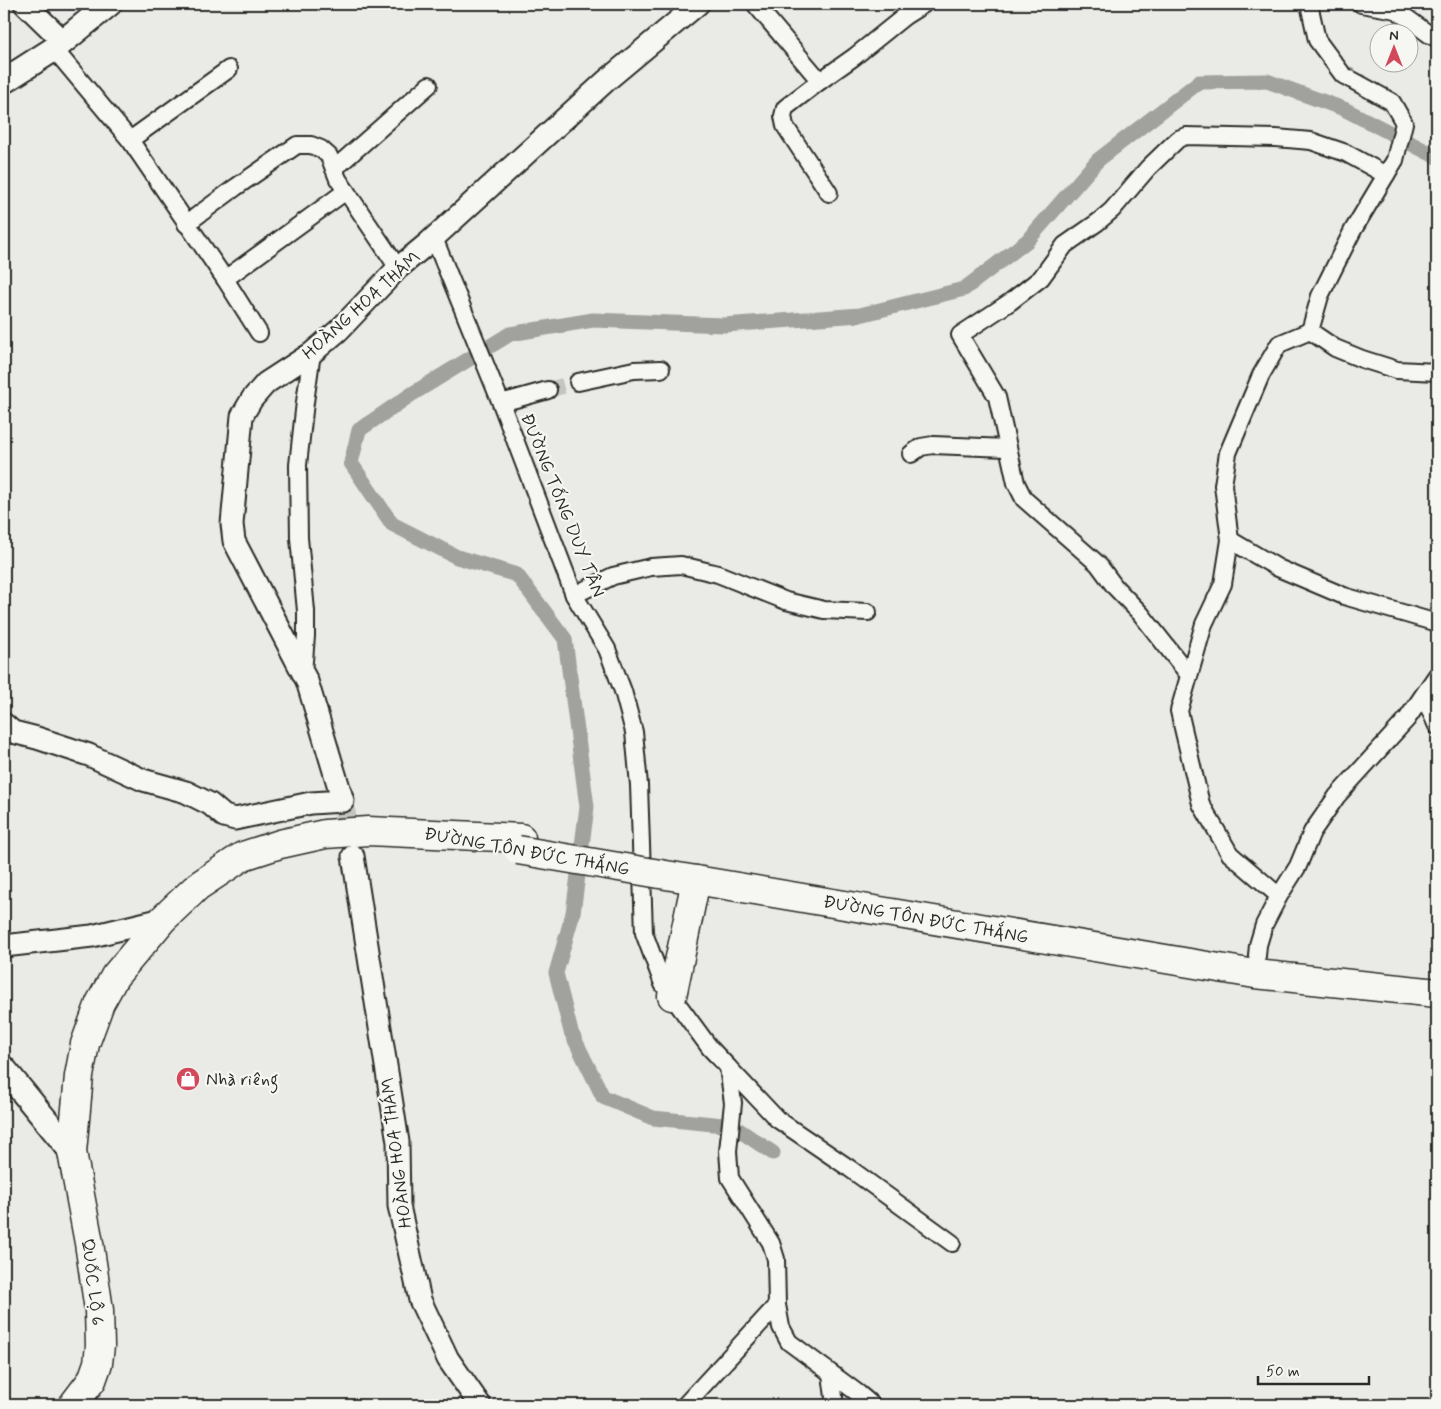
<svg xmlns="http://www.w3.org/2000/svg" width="1441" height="1409" viewBox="0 0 1441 1409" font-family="Mynerve,sans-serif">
  <rect width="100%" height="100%" fill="#eaeae6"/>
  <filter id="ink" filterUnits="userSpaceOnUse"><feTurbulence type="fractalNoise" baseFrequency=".02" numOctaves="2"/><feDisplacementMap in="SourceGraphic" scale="10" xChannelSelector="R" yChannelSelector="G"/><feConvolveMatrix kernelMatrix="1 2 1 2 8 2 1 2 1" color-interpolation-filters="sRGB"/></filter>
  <g filter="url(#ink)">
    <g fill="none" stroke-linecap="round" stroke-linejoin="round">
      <path stroke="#a1a19e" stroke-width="15" d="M 773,1153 L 733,1126 L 653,1118 L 603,1097 L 571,1032 L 556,973 L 573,913 L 587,807 L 565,639 L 517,575 L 457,557 L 392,524 L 351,463 L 359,430 L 412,394 L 510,334 L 593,320 L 724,325 L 860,315 L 964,289 L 1027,241 L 1098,160 L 1199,82 L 1267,81 L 1344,109 L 1437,157"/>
      <path stroke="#c4c4c1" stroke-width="16" stroke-dasharray="16 8" stroke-linecap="butt" d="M 548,390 L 578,382"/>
      <path stroke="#c4c4c1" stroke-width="21" stroke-dasharray="21 11" stroke-linecap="butt" d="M 343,801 L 351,846"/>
      <g stroke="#2b2b2b" stroke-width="20">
        <g id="minor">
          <path d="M 755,4 L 820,81 L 854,57 L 905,16 L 924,4"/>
          <path d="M 1309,4 L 1317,40 L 1343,75 L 1392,102 L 1404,123 L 1395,160 L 1353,230 L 1320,296 L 1310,331 L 1335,348 L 1362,359 L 1397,370 L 1437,372"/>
          <path d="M 1361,4 L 1396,10 L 1430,35 L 1437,38"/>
          <path d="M 54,49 L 130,140 L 225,279 L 259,333"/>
          <path d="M 820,81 L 785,108 L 783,116 L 785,126 L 829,193"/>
          <path d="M 130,140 L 229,69"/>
          <path d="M 334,169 L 429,85"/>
          <path d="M 186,224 L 236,187 L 297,145 L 311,145 L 321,149 L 329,156 L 338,179 L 398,268"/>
          <path d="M 434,238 L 501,403 L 574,595 L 607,649 L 623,691 L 634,732 L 639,785 L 644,933 L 663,984 L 710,1048 L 728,1067 L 733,1103 L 728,1151 L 730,1178 L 771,1243 L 776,1259 L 777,1305 L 781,1327 L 789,1342 L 859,1394 L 872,1405"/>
          <path d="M 225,279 L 346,191"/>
          <path d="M 578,382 L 634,370 L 661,369"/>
          <path d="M 501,403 L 548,390"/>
          <path d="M 911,454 L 921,447 L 933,445 L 1007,448"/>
          <path d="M 1230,540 L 1278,568 L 1344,596 L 1437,623"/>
          <path d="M 574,595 L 613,576 L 651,567 L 681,565 L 718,574 L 786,601 L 824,610 L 868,612"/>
          <path d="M 303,673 L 306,636 L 306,611 L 299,538 L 298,465 L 305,402 L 312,353"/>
          <path d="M 1189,675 L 1141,614 L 1115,587 L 1098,564 L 1024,499 L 1016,483 L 997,397 L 960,335 L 1010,302 L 1041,278 L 1065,245 L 1098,222 L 1112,210 L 1148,168 L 1178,139 L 1186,136 L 1276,138 L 1311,141 L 1346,153 L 1386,175"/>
          <path d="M 1432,687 L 1427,703 L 1437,726"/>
          <path d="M 1279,896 L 1230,854 L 1201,804 L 1179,711 L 1204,624 L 1223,584 L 1230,540 L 1223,485 L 1228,453 L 1261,375 L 1279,344 L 1310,331"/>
          <path d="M 1257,956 L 1258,945 L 1264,925 L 1279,896 L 1298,866 L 1312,832 L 1337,796 L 1407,719 L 1437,675"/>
          <path d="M 728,1067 L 777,1119 L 849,1168 L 952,1243"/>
          <path d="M 831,1374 L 834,1397 L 833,1405"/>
          <path d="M 685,1405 L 777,1305"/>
        </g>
      </g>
      <g stroke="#2b2b2b" stroke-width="25">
        <g id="tertiary">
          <path d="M 25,4 L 63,41"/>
          <path d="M 4,724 L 13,732 L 37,738 L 89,755 L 143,780 L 186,792 L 210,804 L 224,816 L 235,819 L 311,803 L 343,801 L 307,681 L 234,541 L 232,524 L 242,416 L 252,399 L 266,383 L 312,353 L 339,330 L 398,268 L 427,244 L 607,80 L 698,4"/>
          <path d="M 353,856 L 398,1142 L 399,1206 L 420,1300 L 448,1359 L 480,1405"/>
          <path d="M 4,946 L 92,936 L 163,919"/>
        </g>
      </g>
      <g stroke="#2b2b2b" stroke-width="28">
        <g id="secondary">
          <path d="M 4,81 L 54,49 L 109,4"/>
          <path d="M 4,1069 L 72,1152"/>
        </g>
      </g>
      <g stroke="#2b2b2b" stroke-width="31">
        <g id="trunk">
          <path d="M 660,874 L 1255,974 L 1437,993"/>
          <path d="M 672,996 L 696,880"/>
          <path d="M 73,1405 L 92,1380 L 98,1363 L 100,1346 L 99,1310 L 89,1243 L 72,1152 L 79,1076 L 85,1044 L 100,1003 L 115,976 L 163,919 L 198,886 L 243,856 L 280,844 L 325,834 L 368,831 L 521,838"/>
        </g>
      </g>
      <use href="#minor" stroke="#f6f6f2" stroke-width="16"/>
      <use href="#tertiary" stroke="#f6f6f2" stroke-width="21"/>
      <use href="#secondary" stroke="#f6f6f2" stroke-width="24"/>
      <use href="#trunk" stroke="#f6f6f2" stroke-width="28"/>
      <g stroke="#2b2b2b" stroke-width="31" stroke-linecap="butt">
        <path id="trunk-bridge" d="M 518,850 L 660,874"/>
      </g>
      <use href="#trunk-bridge" stroke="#f6f6f2" stroke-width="28"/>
    </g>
  </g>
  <defs>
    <g id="shop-disc" transform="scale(1.25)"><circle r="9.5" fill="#d1495b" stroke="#f6f6f2"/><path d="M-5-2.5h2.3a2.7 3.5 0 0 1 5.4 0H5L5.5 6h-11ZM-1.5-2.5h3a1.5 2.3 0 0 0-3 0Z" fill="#fff"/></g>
  </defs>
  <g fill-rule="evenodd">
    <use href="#shop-disc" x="188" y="1079"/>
  </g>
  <g text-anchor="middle" stroke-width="4.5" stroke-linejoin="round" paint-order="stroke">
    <g font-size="18" fill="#2b2b2b" stroke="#f6f6f2">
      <text transform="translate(361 305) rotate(-42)" y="6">HOÀNG HOA THÁM</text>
      <text transform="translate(563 505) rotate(68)" y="6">ĐƯỜNG TỐNG DUY TÂN</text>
      <text transform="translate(527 851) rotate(10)" y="6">ĐƯỜNG TÔN ĐỨC THẮNG</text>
      <text transform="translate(926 919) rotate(10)" y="6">ĐƯỜNG TÔN ĐỨC THẮNG</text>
      <text transform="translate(396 1153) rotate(-97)" y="6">HOÀNG HOA THÁM</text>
      <text transform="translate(93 1282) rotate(83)" y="6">QUỐC LỘ 6</text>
    </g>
    <g font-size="18" fill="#2b2b2b" stroke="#f6f6f2" text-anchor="start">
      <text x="206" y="1085">Nhà riêng</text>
    </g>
  </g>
  <rect width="1441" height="1409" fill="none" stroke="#f6f6f2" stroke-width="20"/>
  <rect x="10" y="10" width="1421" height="1389" fill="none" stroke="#2b2b2b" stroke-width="2" filter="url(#ink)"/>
  <g transform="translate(1394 48)"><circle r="24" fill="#f6f6f2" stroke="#a5a5a2"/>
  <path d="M0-4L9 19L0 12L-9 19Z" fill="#d1495b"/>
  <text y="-8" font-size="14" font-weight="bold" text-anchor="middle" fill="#2b2b2b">N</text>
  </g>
  <path d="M1258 1376v8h111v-8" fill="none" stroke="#2b2b2b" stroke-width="2.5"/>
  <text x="1266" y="1376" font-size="15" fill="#2b2b2b" stroke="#f6f6f2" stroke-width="4" paint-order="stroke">50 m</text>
</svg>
